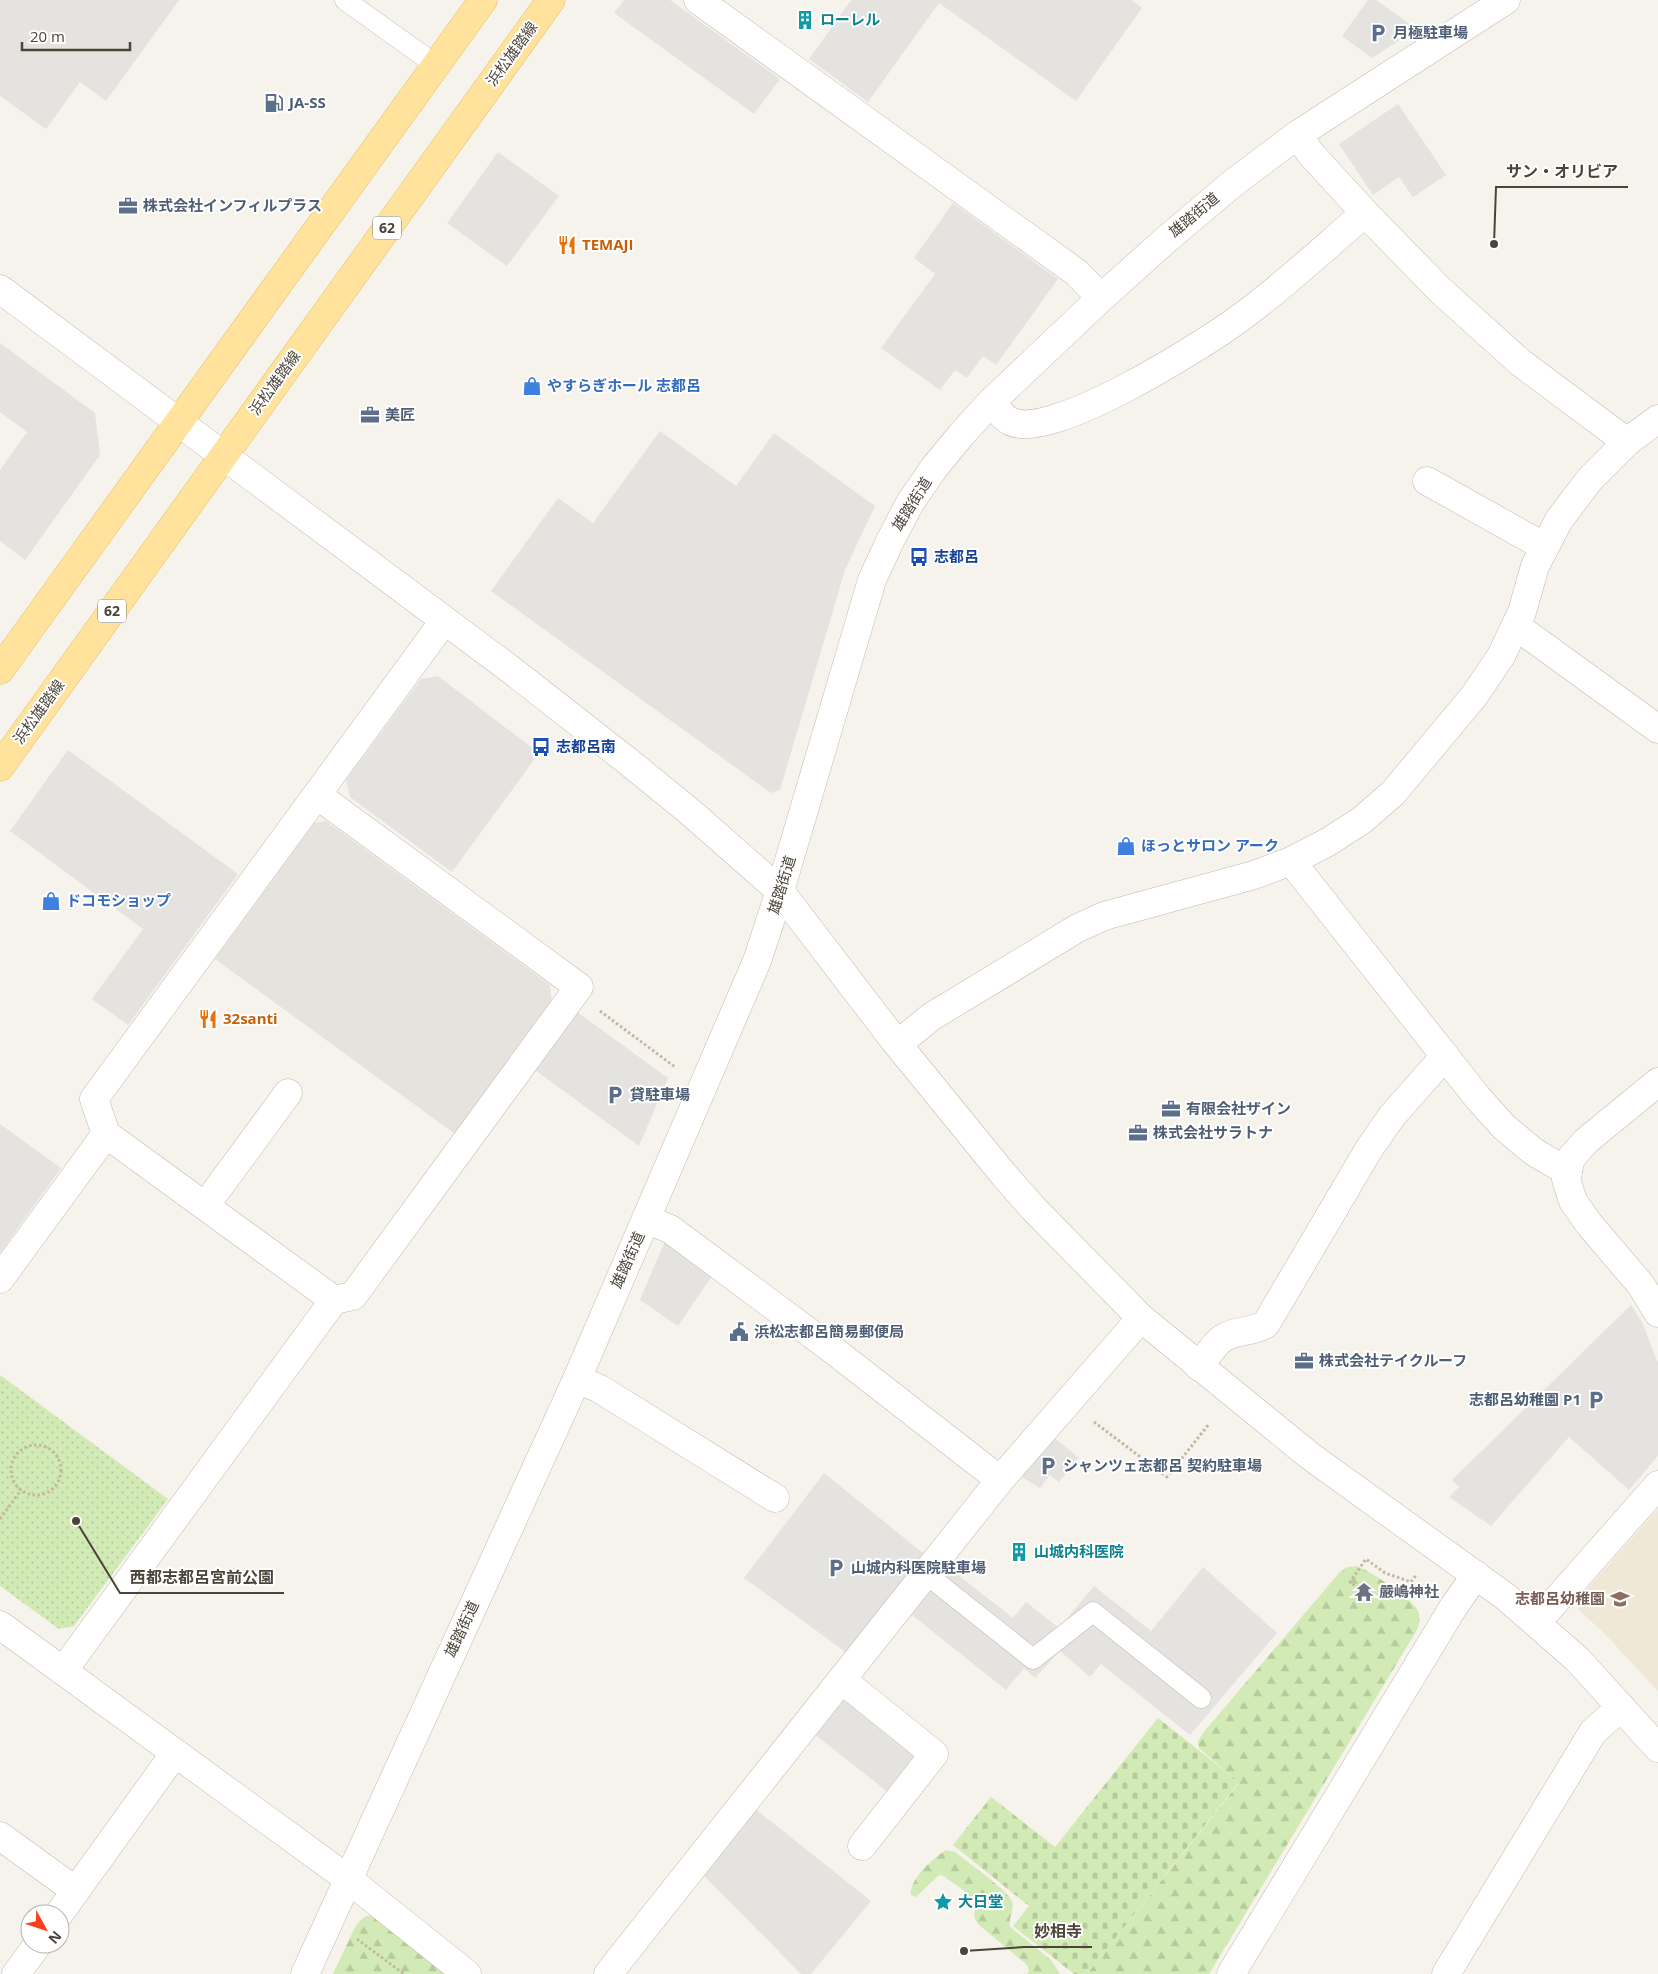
<svg xmlns="http://www.w3.org/2000/svg" width="1658" height="1974" viewBox="0 0 1658 1974" font-family="'Open Sans','Noto Sans JP',sans-serif">
  <defs>
    <pattern id="grass-dots" width="8" height="8" patternUnits="userSpaceOnUse" patternTransform="scale(1.25)"><rect width="8" height="8" fill="#d2eab5"/><path d="M2 2h.1M6 6h.1" fill="none" stroke="#b6ca9c" stroke-width="1.8" stroke-linecap="round"/></pattern>
    <pattern id="forest-firs" width="22" height="20" patternUnits="userSpaceOnUse" patternTransform="scale(1.25)"><rect width="22" height="20" fill="#d2eab5"/><path d="M5 1l3.5 6h-7zM16 11l3.5 6h-7z" fill="#b6ca9c"/></pattern>
    <pattern id="cemetery-stones" width="16" height="16" patternUnits="userSpaceOnUse" patternTransform="scale(1.25)"><rect width="16" height="16" fill="#d2eab5"/><path d="M2 7V4a2 2 0 0 1 4 0v3zM10 15v-3a2 2 0 0 1 4 0v3z" fill="#b6ca9c"/></pattern>
  </defs>
  <rect width="100%" height="100%" fill="#f6f3ec"/>
  <path fill="#e6e2dd" d="M 326,821 L 550,985 L 552,1002 L 455,1134 L 215,959 L 314,823 Z"/>
  <path fill="#efe8d6" d="M 1658,1509 L 1658,1691 L 1603,1632 L 1578,1609 L 1587,1589 Z"/>
  <path fill="url(#grass-dots)" d="M 0,1375 L 168,1499 L 74,1626 L 59,1629 L 0,1586 Z"/>
  <g fill="url(#forest-firs)">
    <path d="M 1357,1566 C 1370,1571 1413,1599 1418,1611 C 1421,1618 1419,1624 1417,1630 L 1209,1974 L 1087,1974 L 1239,1783 L 1199,1748 L 1198,1741 L 1203,1733 L 1339,1573 L 1347,1567 Z"/>
    <path d="M 946,1850 L 955,1852 C 965,1860 1008,1891 1012,1901 C 1015,1909 1008,1918 1010,1927 L 1051,1960 L 1060,1974 L 1027,1974 L 1029,1971 L 1027,1965 L 979,1925 C 970,1914 977,1913 974,1903 C 970,1892 952,1883 944,1876 L 939,1875 L 916,1897 L 911,1895 C 908,1881 934,1857 946,1850 Z"/>
    <path d="M 374,1914 L 454,1974 L 333,1974 L 356,1925 L 364,1917 Z"/>
  </g>
  <path fill="url(#cemetery-stones)" d="M 1158,1718 L 1239,1782 L 1087,1974 L 1074,1974 L 1013,1926 L 1029,1906 L 953,1845 L 991,1797 L 1055,1847 Z"/>
  <g fill="#e5e3e0">
    <path d="M 0,0 L 179,0 L 106,101 L 80,82 L 46,129 L 0,96 Z"/>
    <path d="M 624,0 L 670,0 L 780,79 L 754,114 L 614,13 Z"/>
    <path d="M 851,0 L 1131,0 L 1142,8 L 1076,101 L 939,3 L 868,102 L 809,59 Z"/>
    <path d="M 1368,0 L 1376,0 L 1417,29 L 1372,58 L 1342,36 Z"/>
    <path d="M 1398,104 L 1446,175 L 1413,197 L 1399,177 L 1373,195 L 1339,144 Z"/>
    <path d="M 498,152 L 559,196 L 507,266 L 447,223 Z"/>
    <path d="M 953,203 L 1058,279 L 996,365 L 983,356 L 967,378 L 955,370 L 940,390 L 881,348 L 935,274 L 914,258 Z"/>
    <path d="M 0,343 L 95,413 L 100,455 L 25,560 L 0,541 L 0,470 L 27,432 L 0,412 Z"/>
    <path d="M 660,431 L 736,486 L 774,433 L 875,506 L 845,570 L 780,790 L 771,793 L 491,591 L 558,498 L 593,523 Z"/>
    <path d="M 438,676 L 539,753 L 452,872 L 350,797 L 346,780 L 421,679 Z"/>
    <path d="M 68,750 L 238,874 L 128,1025 L 92,999 L 143,929 L 10,831 Z"/>
    <path d="M 577,1012 L 668,1078 L 639,1146 L 535,1070 Z"/>
    <path d="M 0,1124 L 61,1168 L 0,1253 Z"/>
    <path d="M 668,1234 L 716,1270 L 678,1326 L 640,1300 Z"/>
    <path d="M 1631,1305 L 1642,1322 L 1658,1363 L 1658,1456 L 1629,1490 L 1569,1437 L 1491,1526 L 1449,1497 L 1459,1487 L 1452,1480 Z"/>
    <path d="M 1051,1435 L 1079,1458 L 1059,1482 L 1050,1475 L 1040,1488 L 1017,1474 Z"/>
    <path d="M 824,1473 L 929,1558 L 851,1656 L 744,1578 Z"/>
    <path d="M 944,1564 L 1013,1618 L 1026,1602 L 1059,1628 L 1094,1586 L 1151,1631 L 1203,1567 L 1277,1633 L 1190,1735 L 1101,1664 L 1090,1677 L 1060,1651 L 1035,1678 L 1024,1668 L 1006,1690 L 907,1611 Z"/>
    <path d="M 843,1695 L 913,1750 L 914,1762 L 889,1793 L 813,1733 Z"/>
    <path d="M 754,1808 L 871,1901 L 811,1974 L 801,1974 L 702,1874 Z"/>
  </g>
  <g fill="none" stroke-linecap="round" stroke-linejoin="round">
    <g stroke="#c2bbae" stroke-width="21">
      <g id="service">
        <path d="M 345,0 L 436,65"/>
        <path d="M 926,1574 L 1033,1659 L 1093,1612 L 1201,1698"/>
      </g>
    </g>
    <g stroke="#c2bbae" stroke-width="29">
      <g id="minor">
        <path d="M 698,0 L 1077,273 L 1101,298"/>
        <path d="M 1297,135 L 1311,154 L 1365,213 L 1440,290 L 1521,363 L 1627,442"/>
        <path d="M 991,402 C 997,408 1003,418 1010,421 C 1049,443 1205,344 1240,318 C 1284,286 1324,248 1365,213"/>
        <path d="M 1427,481 L 1545,547"/>
        <path d="M 1516,626 L 1658,729"/>
        <path d="M 317,795 L 579,987 L 353,1296 L 334,1300"/>
        <path d="M 1291,861 L 1478,1098 L 1504,1127 L 1534,1152 L 1568,1172"/>
        <path d="M 898,1044 L 931,1017 L 1076,929 L 1104,916 L 1254,875 L 1291,861 L 1328,842 L 1362,820 L 1393,793 L 1474,696 L 1501,656 L 1522,612 L 1535,566 L 1559,520 L 1590,479 L 1627,442 L 1658,419"/>
        <path d="M 1658,1082 L 1586,1141 L 1571,1158 L 1566,1179 L 1573,1201 L 1589,1224 L 1641,1285 L 1658,1313"/>
        <path d="M 205,1206 L 288,1093"/>
        <path d="M 646,1219 L 670,1229 L 833,1350 L 1000,1480"/>
        <path d="M 0,1279 L 106,1134"/>
        <path d="M 1199,1367 C 1206,1358 1215,1342 1225,1337 C 1238,1330 1254,1332 1266,1324 L 1369,1149 L 1392,1116 L 1445,1056"/>
        <path d="M 577,1379 L 600,1389 L 775,1498"/>
        <path d="M 1537,1622 L 1658,1485"/>
        <path d="M 63,1671 L 334,1300 L 106,1134 L 94,1099 L 444,621"/>
        <path d="M 842,1680 L 934,1754 L 862,1846"/>
        <path d="M 0,1836 L 76,1891"/>
        <path d="M 348,1879 L 467,1974"/>
        <path d="M 59,1914 L 175,1753"/>
        <path d="M 16,1974 L 38,1944"/>
        <path d="M 608,1974 L 1000,1480 L 1141,1318"/>
        <path d="M 1231,1974 L 1454,1606 L 1476,1575"/>
        <path d="M 1446,1974 L 1593,1732 L 1621,1707"/>
      </g>
    </g>
    <g stroke="#c2bbae" stroke-width="29">
      <g id="tertiary">
        <path d="M 0,289 L 510,669 L 630,763 L 689,811 L 780,891 L 894,1040 L 1004,1175 L 1033,1208 L 1141,1318 L 1310,1456 L 1506,1597 L 1577,1659 L 1658,1748"/>
        <path d="M 0,1625 L 348,1879"/>
        <path d="M 305,1974 L 577,1379 L 757,961 L 780,891 L 872,580 L 890,541 L 910,503 L 934,468 L 961,435 L 991,402 L 1101,298 L 1168,238 L 1232,184 L 1297,135 L 1506,0"/>
      </g>
    </g>
    <g stroke="#e6c16a" stroke-width="29">
      <g id="primary">
        <path d="M 0,670 L 483,0"/>
        <path d="M 0,767 L 551,0"/>
      </g>
    </g>
    <g stroke="#c4b79f" stroke-width="3" stroke-dasharray="2.5 2.5" stroke-linecap="butt">
      <path d="M 600,1011 L 675,1067"/>
      <path d="M 1094,1422 L 1167,1477 L 1209,1424"/>
      <circle cx="36" cy="1470" r="25"/>
      <path d="M 0,1519 L 21,1490"/>
      <path d="M 1359,1588 L 1350,1582 L 1366,1559 L 1385,1573 L 1411,1582 L 1417,1574"/>
      <path d="M 357,1939 L 404,1974"/>
    </g>
    <use href="#service" stroke="#fff" stroke-width="20"/>
    <use href="#minor" stroke="#fff" stroke-width="28"/>
    <use href="#tertiary" stroke="#fff" stroke-width="28"/>
    <use href="#primary" stroke="#ffe39c" stroke-width="28"/>
  </g>
  <defs>
    <g id="building-bare" transform="scale(1.5)"><path d="M-4-6H4V6H1V3H-1V6H-4ZM-2.5-4.3h1.7v1.8h-1.7ZM.8-4.3h1.7v1.8H.8ZM-2.5-1h1.7V.8h-1.7ZM.8-1h1.7V.8H.8Z" fill="#0f9aa8" stroke="#fff" stroke-width="2.5" paint-order="stroke"/></g>
    <g id="parking-bare" transform="scale(1.5)"><path d="M-3.5-5.5H1a3.5 3.5 0 0 1 0 7H-1V5.5H-3.5ZM-1-3.4V-.6H.8a1.4 1.4 0 0 0 0-2.8Z" fill="#5c6f8a" stroke="#fff" stroke-width="2.5" paint-order="stroke"/></g>
    <g id="fuel-bare" transform="scale(1.5)"><path d="M-5.5-6h7V0h2V4h1.3V-2.5L3-4.5l.8-.8L6-3V5H2.5V1h-1V6h-7ZM-4.2-4.7v3.2H.2V-4.7Z" fill="#5c6f8a" stroke="#fff" stroke-width="2.5" paint-order="stroke"/></g>
    <g id="office-bare" transform="scale(1.5)"><path d="M-6-3h4V-5.5h4V-3h4V5H-6ZM-1-4.5V-3h2v-1.5ZM-6 0V1H6V0Z" fill="#5c6f8a" stroke="#fff" stroke-width="2.5" paint-order="stroke"/></g>
    <g id="restaurant-bare" transform="scale(1.5)"><path d="M-5-6h1v4h1v-4h1v4h1v-4h1v5L-1.5 .5V6h-2V.5L-5-1ZM5-6V6H3V1.5H1.5Q1.5-4 5-6Z" fill="#e8710a" stroke="#fff" stroke-width="2.5" paint-order="stroke"/></g>
    <g id="shop-bare" transform="scale(1.5)"><path d="M-5-2.5h2.3a2.7 3.5 0 0 1 5.4 0H5L5.5 6h-11ZM-1.5-2.5h3a1.5 2.3 0 0 0-3 0Z" fill="#3f7fe0" stroke="#fff" stroke-width="2.5" paint-order="stroke"/></g>
    <g id="bus-bare" transform="scale(1.5)"><path d="M-5-6H5V4H4V6H2V4H-2V6H-4V4H-5ZM-3.5-4V0h7V-4ZM-3.5 1.2v1.5H-2V1.2ZM2 1.2v1.5H3.5V1.2Z" fill="#1a4fb4" stroke="#fff" stroke-width="2.5" paint-order="stroke"/></g>
    <g id="civic-bare" transform="scale(1.5)"><path d="M-.6-6.5H3V-4.5H.6V-3L4-1V1h2V6H-6V1h2V-1L-.6-3ZM-1.2 2.5V6h2.4V2.5Z" fill="#5c6f8a" stroke="#fff" stroke-width="2.5" paint-order="stroke"/></g>
    <g id="temple-bare" transform="scale(1.5)"><path d="M0-6L5-2H3V0L6.5 2.5H4V6H1.5V3h-3V6H-4V2.5H-6.5L-3 0V-2H-5Z" fill="#6b7280" stroke="#fff" stroke-width="2.5" paint-order="stroke"/></g>
    <g id="school-bare" transform="scale(1.5)"><path d="M0-5L7-2L0 1L-7-2ZM-4 1L0 2.5L4 1V4Q0 6-4 4Z" fill="#8d6e63" stroke="#fff" stroke-width="2.5" paint-order="stroke"/></g>
    <g id="sight-bare" transform="scale(1.5)"><path d="M0-6L1.8-2.2L6-1.7L2.9 1.2L3.7 5.4L0 3.3L-3.7 5.4L-2.9 1.2L-6-1.7L-1.8-2.2Z" fill="#0f9aa8" stroke="#fff" stroke-width="2.5" paint-order="stroke"/></g>
  </defs>
  <g fill-rule="evenodd">
    <use href="#building-bare" x="805" y="20"/>
    <use href="#parking-bare" x="1378" y="33"/>
    <use href="#fuel-bare" x="274" y="103"/>
    <use href="#office-bare" x="128" y="206"/>
    <use href="#restaurant-bare" x="567" y="245"/>
    <use href="#shop-bare" x="532" y="386"/>
    <use href="#office-bare" x="370" y="415"/>
    <use href="#bus-bare" x="919" y="557"/>
    <use href="#bus-bare" x="541" y="747"/>
    <use href="#shop-bare" x="1126" y="846"/>
    <use href="#shop-bare" x="51" y="901"/>
    <use href="#restaurant-bare" x="208" y="1019"/>
    <use href="#parking-bare" x="615" y="1095"/>
    <use href="#office-bare" x="1171" y="1109"/>
    <use href="#office-bare" x="1138" y="1133"/>
    <use href="#civic-bare" x="739" y="1332"/>
    <use href="#office-bare" x="1304" y="1361"/>
    <use href="#parking-bare" x="1596" y="1400"/>
    <use href="#parking-bare" x="1048" y="1466"/>
    <use href="#building-bare" x="1019" y="1552"/>
    <use href="#parking-bare" x="836" y="1568"/>
    <use href="#temple-bare" x="1364" y="1592"/>
    <use href="#school-bare" x="1620" y="1599"/>
    <use href="#sight-bare" x="943" y="1902"/>
  </g>
  <g text-anchor="middle" stroke-width="4" stroke-linejoin="round" paint-order="stroke">
    <g fill="#fff" stroke="#817c74" stroke-width="1">
      <rect x="373" y="216.5" width="28" height="23" rx="4"/>
      <rect x="98" y="599.5" width="28" height="23" rx="4"/>
    </g>
    <g font-size="14" font-weight="bold" fill="#4b4439">
      <text x="387" y="233">62</text>
      <text x="112" y="616">62</text>
    </g>
    <g font-size="15" font-weight="bold" fill="#0d838f" stroke="#fff" text-anchor="start">
      <text x="820" y="25">ローレル</text>
      <text x="1034" y="1557">山城内科医院</text>
      <text x="958" y="1907">大日堂</text>
    </g>
    <g font-size="15" font-weight="bold" fill="#4e5e75" stroke="#fff" text-anchor="start">
      <text x="1393" y="38">月極駐車場</text>
      <text x="289" y="108">JA-SS</text>
      <text x="143" y="211">株式会社インフィルプラス</text>
      <text x="385" y="420">美匠</text>
      <text x="630" y="1100">貸駐車場</text>
      <text x="1186" y="1114">有限会社ザイン</text>
      <text x="1153" y="1138">株式会社サラトナ</text>
      <text x="754" y="1337">浜松志都呂簡易郵便局</text>
      <text x="1319" y="1366">株式会社テイクルーフ</text>
      <text x="1581" y="1405" text-anchor="end">志都呂幼稚園 P1</text>
      <text x="1063" y="1471">シャンツェ志都呂 契約駐車場</text>
      <text x="851" y="1573">山城内科医院駐車場</text>
    </g>
    <g font-size="15" fill="#4b4439" stroke="#fff">
      <text transform="translate(512 54) rotate(-54)" y="5">浜松雄踏線</text>
      <text transform="translate(1194 215) rotate(-40)" y="5">雄踏街道</text>
      <text transform="translate(275 383) rotate(-54)" y="5">浜松雄踏線</text>
      <text transform="translate(912 504) rotate(-58)" y="5">雄踏街道</text>
      <text transform="translate(39 712) rotate(-54)" y="5">浜松雄踏線</text>
      <text transform="translate(782 885) rotate(-73)" y="5">雄踏街道</text>
      <text transform="translate(628 1260) rotate(-66)" y="5">雄踏街道</text>
      <text transform="translate(462 1629) rotate(-65)" y="5">雄踏街道</text>
    </g>
    <g font-size="15" font-weight="bold" fill="#c56008" stroke="#fff" text-anchor="start">
      <text x="582" y="250">TEMAJI</text>
      <text x="223" y="1024">32santi</text>
    </g>
    <g font-size="15" font-weight="bold" fill="#366cbe" stroke="#fff" text-anchor="start">
      <text x="547" y="391">やすらぎホール 志都呂</text>
      <text x="1141" y="851">ほっとサロン アーク</text>
      <text x="66" y="906">ドコモショップ</text>
    </g>
    <g font-size="15" font-weight="bold" fill="#164399" stroke="#fff" text-anchor="start">
      <text x="934" y="562">志都呂</text>
      <text x="556" y="752">志都呂南</text>
    </g>
    <g font-size="15" font-weight="bold" fill="#5b616d" stroke="#fff" text-anchor="start">
      <text x="1379" y="1597">嚴嶋神社</text>
    </g>
    <g font-size="15" font-weight="bold" fill="#785e54" stroke="#fff" text-anchor="end">
      <text x="1605" y="1604">志都呂幼稚園</text>
    </g>
  </g>
  <path fill="none" stroke="#4b4439" stroke-width="2" d="M1494 244L1496 187H1628M76 1521L120 1593H284M964 1951L1024 1947H1092"/>
  <g fill="#4b4439" stroke="#fff" stroke-width="2">
    <circle cx="1494" cy="244" r="5"/>
    <circle cx="76" cy="1521" r="5"/>
    <circle cx="964" cy="1951" r="5"/>
  </g>
  <g font-size="16" text-anchor="middle" font-weight="bold" fill="#4b4439" stroke="#fff" stroke-width="4" stroke-linejoin="round" paint-order="stroke">
    <text x="1562" y="177">サン・オリビア</text>
    <text x="202" y="1583">西都志都呂宮前公園</text>
    <text x="1058" y="1937">妙相寺</text>
  </g>
  <g transform="translate(45 1929) rotate(130)"><circle r="24" fill="#ffffff" stroke="#b7b4b0"/>
  <path d="M0-4L9 19L0 12L-9 19Z" fill="#fc3f1d"/>
  <text y="-8" font-size="14" font-weight="bold" text-anchor="middle" fill="#4b4439">N</text>
  </g>
  <path d="M22 42v8h108v-8" fill="none" stroke="#4b4439" stroke-width="2.5"/>
  <text x="30" y="42" font-size="15" fill="#4b4439" stroke="#ffffff" stroke-width="4" paint-order="stroke">20 m</text>
</svg>
